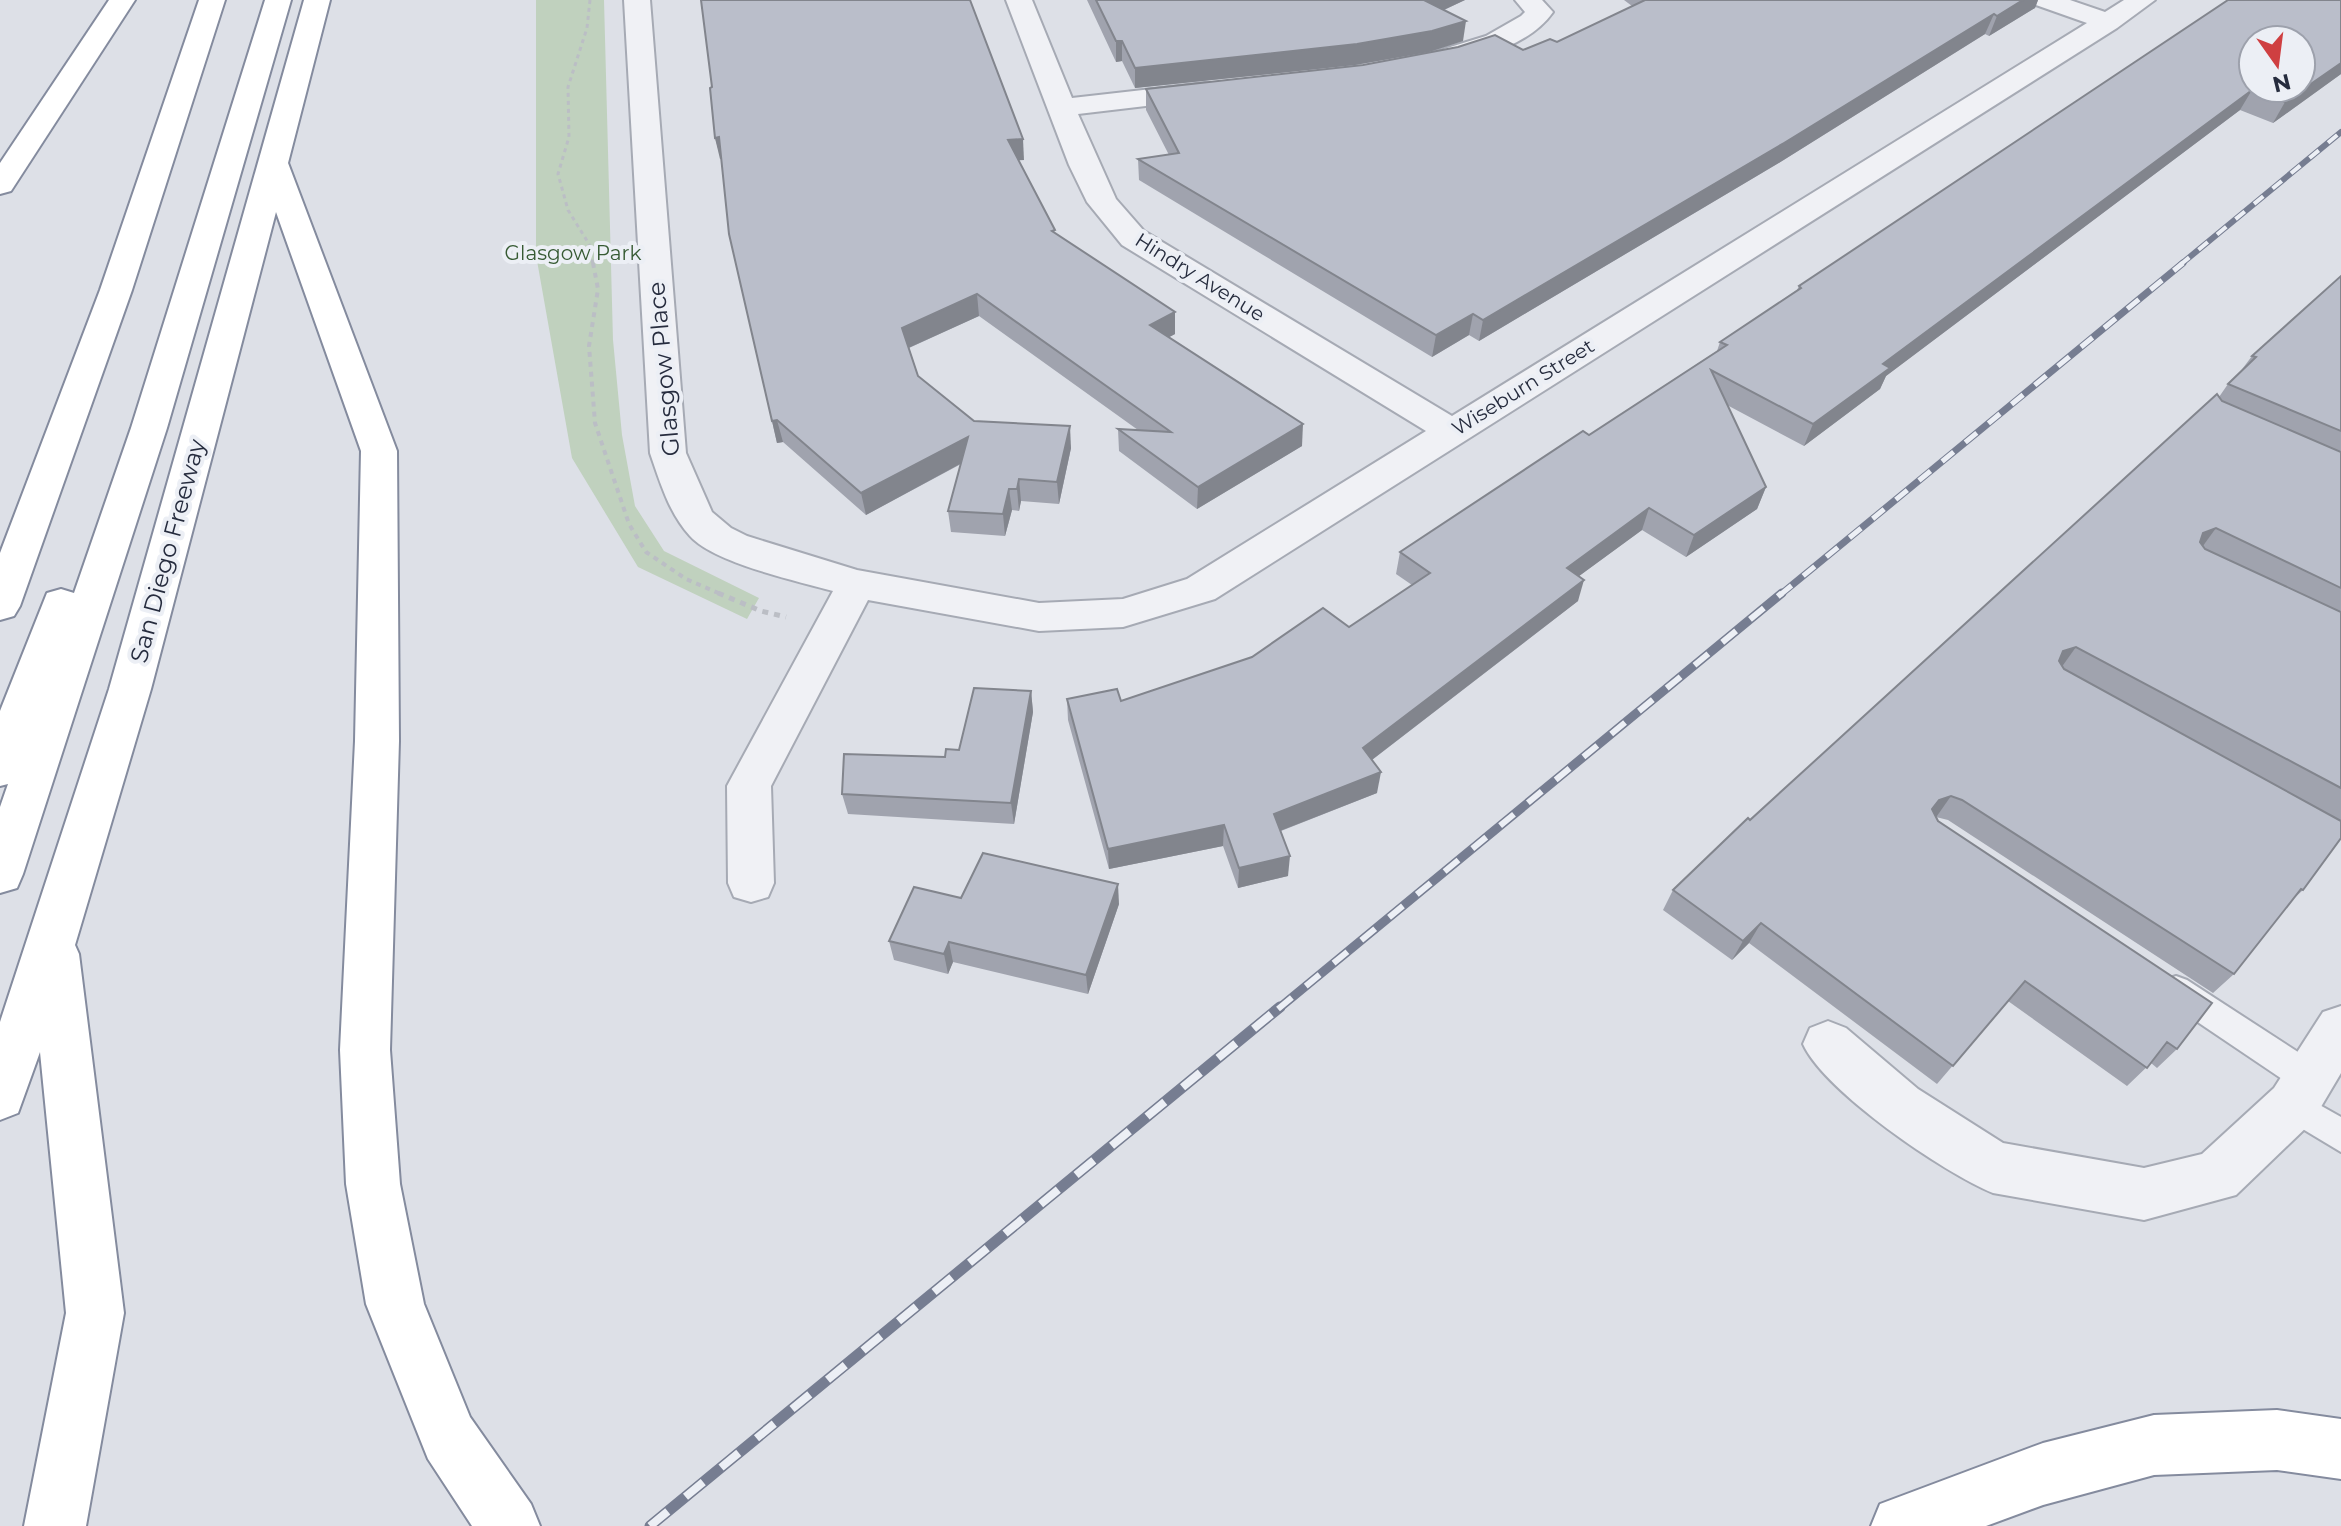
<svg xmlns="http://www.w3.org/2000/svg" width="2341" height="1526" viewBox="0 0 2341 1526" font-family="Montserrat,sans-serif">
  <rect width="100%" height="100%" fill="#dde0e7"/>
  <path fill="#c0d1be" d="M 536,0 L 604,0 L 613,340 L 622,435 L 635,506 L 664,551 L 759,598 L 747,619 L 638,567 L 572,458 L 536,255 Z"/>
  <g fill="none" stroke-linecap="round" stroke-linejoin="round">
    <g stroke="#a6aab4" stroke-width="4">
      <g id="lane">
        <path d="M 2176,976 L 2187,980 L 2321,1067 L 2325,1078 L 2321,1089 L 2309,1093 L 2297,1089 L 2165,1000 L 2160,990 L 2165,980 Z"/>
        <path d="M 2293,1090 L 2341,1117 L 2341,1152 L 2281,1116 L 2276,1105 L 2281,1094 Z"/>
      </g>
    </g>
    <g stroke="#a6aab4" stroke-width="4">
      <g id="street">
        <path d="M 624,0 L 650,0 L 686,453 L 712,512 L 731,528 L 747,536 L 857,570 L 1039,603 L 1123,599 L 1187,579 L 1426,431 L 1122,245 L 1087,202 L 1069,165 L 1006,0 L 1032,0 L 1072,98 L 1205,83 L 1215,85 L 1219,91 L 1215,97 L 1205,99 L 1078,114 L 1116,199 L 1144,231 L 1452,416 L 2087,23 L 2036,5 L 2032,0 L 2070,0 L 2105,12 L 2124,0 L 2155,0 L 2117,28 L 1215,599 L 1123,627 L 1039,631 L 868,600 L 771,786 L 774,883 L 768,897 L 751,902 L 734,897 L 728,883 L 727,786 L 833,591 C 797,581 714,563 690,536 C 669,513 660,482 650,453 Z"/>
        <path d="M 1515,0 L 1542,0 L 1553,12 C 1529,46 1481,57 1443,66 L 1434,64 L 1430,58 L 1434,52 L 1486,36 L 1521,16 L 1525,12 Z"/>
        <path d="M 2341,1006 L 2341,1073 L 2312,1122 L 2236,1195 L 2144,1220 L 1993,1193 C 1944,1173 1824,1091 1803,1044 L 1810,1028 L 1828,1021 L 1846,1028 L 1918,1089 L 2003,1143 L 2144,1168 L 2202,1154 L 2274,1088 L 2323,1012 Z"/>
      </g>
    </g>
    <g stroke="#848b9e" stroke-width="4">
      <g id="highway">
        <path d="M 109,0 L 135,0 L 11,191 L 0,194 L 0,163 Z"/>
        <path d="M 199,0 L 225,0 L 132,290 L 20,606 L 14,616 L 0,620 L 0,553 L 100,290 Z"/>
        <path d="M 265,0 L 291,0 L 167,428 L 23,874 L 17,888 L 0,893 L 0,807 L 8,784 L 0,786 L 0,711 L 47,593 L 61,589 L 74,593 L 131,428 Z"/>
        <path d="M 304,0 L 330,0 L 288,163 L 397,451 L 399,741 L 390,1050 L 400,1184 L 424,1304 L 470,1417 L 531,1504 L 540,1526 L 472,1526 L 428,1459 L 366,1304 L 346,1184 L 340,1050 L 355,741 L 361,451 L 276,212 L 151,689 L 75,945 L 79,954 L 124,1313 L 86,1526 L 24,1526 L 66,1313 L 40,1052 L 18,1113 L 0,1120 L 0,1022 L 109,689 Z"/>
        <path d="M 2277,1410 L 2341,1419 L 2341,1479 L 2277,1470 L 2154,1475 L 2043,1505 L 1986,1526 L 1871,1526 L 1880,1504 L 2043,1443 L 2154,1415 Z"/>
      </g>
    </g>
    <path stroke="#bbbec5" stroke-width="3" stroke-dasharray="4 4" stroke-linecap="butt" d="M 590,0 L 587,28 L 568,87 L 569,137 L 558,174 L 568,210 L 589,244 L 593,265"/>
    <path stroke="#bbbec5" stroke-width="4" stroke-dasharray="5 5" stroke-linecap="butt" d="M 593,263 L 598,289 L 589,346 L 595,423 L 629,524 L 646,552 L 686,579 L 723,595"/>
    <path stroke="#bbbec5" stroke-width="5" stroke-dasharray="6 6" stroke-linecap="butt" d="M 718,593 L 761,611 L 786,617"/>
    <use href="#lane" fill="#f0f1f5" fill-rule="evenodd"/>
    <use href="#street" fill="#f0f1f5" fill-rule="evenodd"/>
    <use href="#highway" fill="#fff" fill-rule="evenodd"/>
    <g stroke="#767d91" stroke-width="6">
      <path id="rail-far3" d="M 2180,265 L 2341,132"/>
    </g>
    <g stroke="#767d91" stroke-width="7">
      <path id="rail-far2" d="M 1780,595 L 2183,263"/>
    </g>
    <g stroke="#767d91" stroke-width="9">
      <path id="rail-far1" d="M 1278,1009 L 1782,593"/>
    </g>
    <g stroke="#767d91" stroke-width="11">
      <path id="rail" d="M 650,1526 L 1280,1007"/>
    </g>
    <use href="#rail-far3" stroke="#eceff5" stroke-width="4" stroke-dasharray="12" stroke-linecap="butt"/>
    <use href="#rail-far2" stroke="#eceff5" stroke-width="5" stroke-dasharray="15" stroke-linecap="butt"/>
    <use href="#rail-far1" stroke="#eceff5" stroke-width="6" stroke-dasharray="18" stroke-linecap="butt"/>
    <use href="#rail" stroke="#eceff5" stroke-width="8" stroke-dasharray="23" stroke-linecap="butt"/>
  </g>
  <g fill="#a0a3ae">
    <path d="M 1087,0 L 1465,0 L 1444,10 L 1463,41 L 1429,52 L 1355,65 L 1135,88 L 1122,61 L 1116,62 Z"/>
    <path d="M 1624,0 L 2038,0 L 2035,8 L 1989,36 L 1985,34 L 1777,164 L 1479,341 L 1469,335 L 1432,357 L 1139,180 L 1138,159 L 1169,155 L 1146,110 L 1146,89 L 1523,50 L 1557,42 L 1632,6 Z"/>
    <path d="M 2341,0 L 2341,74 L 2273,123 L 2240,110 L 1886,376 L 1880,389 L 1804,446 L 1727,405 L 1766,487 L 1757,509 L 1686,557 L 1642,530 L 1579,576 L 1578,601 L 1372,760 L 1377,793 L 1281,831 L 1288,876 L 1238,888 L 1223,846 L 1109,869 L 1068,720 L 1067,699 L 1121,701 L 1349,627 L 1412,585 L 1396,574 L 1400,552 L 1589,435 L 1717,351 L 1720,342 L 1797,290 L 1799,286 Z"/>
    <path d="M 715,138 L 1024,160 L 1018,160 L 1055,233 L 1175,334 L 1169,337 L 1302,446 L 1197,509 L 1119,451 L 1118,429 L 1138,430 L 979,316 L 909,348 L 918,376 L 974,421 L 1071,448 L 1059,504 L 1021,501 L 1019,511 L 1012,510 L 1005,536 L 951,532 L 948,511 L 961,464 L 866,515 L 783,442 L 777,443 L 772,421 L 721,159 Z"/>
    <path d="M 2341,276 L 2341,821 L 2303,890 L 2290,902 L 2234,974 L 2213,993 L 1948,820 L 1936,817 L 1938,821 L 2177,1049 L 2157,1068 L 2151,1063 L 2127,1086 L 2008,1001 L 1937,1084 L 1749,943 L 1732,960 L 1663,910 L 1673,890 L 2219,397 L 2228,384 L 2240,372 L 2252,356 Z"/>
    <path d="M 1031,691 L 1033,712 L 1014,824 L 848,814 L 842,794 L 945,757 L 959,750 Z"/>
    <path d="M 961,898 L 1119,904 L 1088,994 L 953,962 L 948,974 L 894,960 L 889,941 Z"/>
  </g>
  <g fill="#82858d">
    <path d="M 1424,0 L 1465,0 L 1422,20 Z"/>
    <path d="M 2023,0 L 2038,0 L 2035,8 L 1989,36 L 1997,16 Z"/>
    <path d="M 1994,14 L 1985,34 L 1777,164 L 1479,341 L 1483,320 Z"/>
    <path d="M 1466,21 L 1463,41 L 1429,52 L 1355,65 L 1135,88 L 1135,68 Z"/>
    <path d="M 1116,41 L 1122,41 L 1122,61 L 1116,62 Z"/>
    <path d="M 2341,63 L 2341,74 L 2273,123 L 2285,102 Z"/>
    <path d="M 2252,90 L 2240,110 L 1886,376 L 1880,389 L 1804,446 L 1813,424 L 1883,364 Z"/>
    <path d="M 719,137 L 724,158 L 720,159 L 715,138 Z"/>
    <path d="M 1023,139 L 1024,160 L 1010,161 L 1008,140 Z"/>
    <path d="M 977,294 L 979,316 L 906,349 L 902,328 Z"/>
    <path d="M 1175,312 L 1175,334 L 1151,347 L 1150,325 Z"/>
    <path d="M 1473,314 L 1469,335 L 1432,357 L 1436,335 Z"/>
    <path d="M 777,420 L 783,442 L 777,443 L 772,421 Z"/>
    <path d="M 1303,424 L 1302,446 L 1197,509 L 1198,487 Z"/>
    <path d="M 1070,426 L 1071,448 L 1059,504 L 1057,482 Z"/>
    <path d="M 968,437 L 971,458 L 866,515 L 861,493 Z"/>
    <path d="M 1019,479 L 1021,501 L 1019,511 L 1017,489 Z"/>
    <path d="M 1766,487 L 1757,509 L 1686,557 L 1694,535 Z"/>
    <path d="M 1009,489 L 1012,510 L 1005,536 L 1003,514 Z"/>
    <path d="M 1649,508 L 1642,530 L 1560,590 L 1567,568 Z"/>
    <path d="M 2216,528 L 2200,550 L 2187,555 L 2203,533 Z"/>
    <path d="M 1584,580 L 1578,601 L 1360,769 L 1363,748 Z"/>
    <path d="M 2076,647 L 2061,668 L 2048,673 L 2063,651 Z"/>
    <path d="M 1031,691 L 1033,712 L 1014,824 L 1011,803 Z"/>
    <path d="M 1381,772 L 1377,793 L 1272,834 L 1274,814 Z"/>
    <path d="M 1951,796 L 1937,816 L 1925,820 L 1939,800 Z"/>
    <path d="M 1224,825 L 1223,846 L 1109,869 L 1108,849 Z"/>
    <path d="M 1290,856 L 1288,876 L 1238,888 L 1239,868 Z"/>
    <path d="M 1118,884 L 1119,904 L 1088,994 L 1086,975 Z"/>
    <path d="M 1761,923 L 1749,943 L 1732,960 L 1743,941 Z"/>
    <path d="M 949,942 L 953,962 L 948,974 L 944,954 Z"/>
  </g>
  <g fill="#babeca" stroke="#82858d" stroke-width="2" fill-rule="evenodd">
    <path d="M 701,0 L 970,0 L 1023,139 L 1008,140 L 1055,230 L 1052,231 L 1175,312 L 1150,325 L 1303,424 L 1198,487 L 1118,429 L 1171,432 L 977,294 L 902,328 L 918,376 L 974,421 L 1070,426 L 1057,482 L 1019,479 L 1017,489 L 1009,489 L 1003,514 L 948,511 L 968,437 L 861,493 L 777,420 L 772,421 L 729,234 L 719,137 L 715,138 L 710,88 L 712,87 Z"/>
    <path d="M 1096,0 L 1424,0 L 1466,21 L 1432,31 L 1357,44 L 1135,68 L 1122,41 L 1116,41 Z"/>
    <path d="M 1645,0 L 2023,0 L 1997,16 L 1994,14 L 1784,143 L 1483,320 L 1473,314 L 1436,335 L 1138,159 L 1179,153 L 1146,89 L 1363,65 L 1458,47 L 1495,35 L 1523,50 L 1550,39 L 1557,42 Z"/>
    <path d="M 2228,0 L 2341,0 L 2341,63 L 2285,102 L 2252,90 L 1883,364 L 1890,368 L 1813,424 L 1711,370 L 1766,487 L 1694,535 L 1649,508 L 1567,568 L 1584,580 L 1363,748 L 1381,772 L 1274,814 L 1290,856 L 1239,868 L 1224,825 L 1108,849 L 1067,699 L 1117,689 L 1121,701 L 1252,657 L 1323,608 L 1349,627 L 1430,573 L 1400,552 L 1583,431 L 1589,435 L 1727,345 L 1720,342 L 1801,288 L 1799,286 ZM 2253,40 L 2301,40 L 2301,88 L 2253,88 Z"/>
    <path d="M 2341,276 L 2341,431 L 2228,384 L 2256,357 L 2252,356 Z"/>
    <path d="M 2217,394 L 2222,401 L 2341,452 L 2341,588 L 2216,528 L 2203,533 L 2200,542 L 2205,549 L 2341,612 L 2341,788 L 2076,647 L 2063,651 L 2059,661 L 2064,669 L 2341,821 L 2341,838 L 2303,890 L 2301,889 L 2234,974 L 1962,800 L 1951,796 L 1939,800 L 1932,809 L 1938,821 L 2212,1003 L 2177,1049 L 2167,1042 L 2147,1068 L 2025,981 L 1953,1066 L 1761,923 L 1743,941 L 1673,890 L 1748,818 L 1750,820 Z"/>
    <path d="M 974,688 L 1031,691 L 1011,803 L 842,794 L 844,754 L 945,757 L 946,749 L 959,750 Z"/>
    <path d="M 983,853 L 1118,884 L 1086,975 L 949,942 L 944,954 L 889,941 L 914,887 L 961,898 Z"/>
  </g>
  <g text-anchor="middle" stroke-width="8" stroke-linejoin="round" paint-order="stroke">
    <g font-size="20" fill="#365a33" stroke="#eceff5">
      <text x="573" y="260">Glasgow Park</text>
    </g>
    <g font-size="20" fill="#262c3e" stroke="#eceff5">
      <text transform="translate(1200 277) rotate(32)" y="7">Hindry Avenue</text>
      <text transform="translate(1523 387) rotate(-32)" y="7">Wiseburn Street</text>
    </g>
    <g font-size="24" fill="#262c3e" stroke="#eceff5">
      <text transform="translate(664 369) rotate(-95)" y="8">Glasgow Place</text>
      <text transform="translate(168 551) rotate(-75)" y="8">San Diego Freeway</text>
    </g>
  </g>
  <g transform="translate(2277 64) rotate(166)"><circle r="38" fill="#eceff5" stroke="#9da1ac" stroke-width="2"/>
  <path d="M0-6L14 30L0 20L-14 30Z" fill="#cf3f41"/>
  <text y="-12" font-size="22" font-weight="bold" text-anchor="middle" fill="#262c3e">N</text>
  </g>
</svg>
